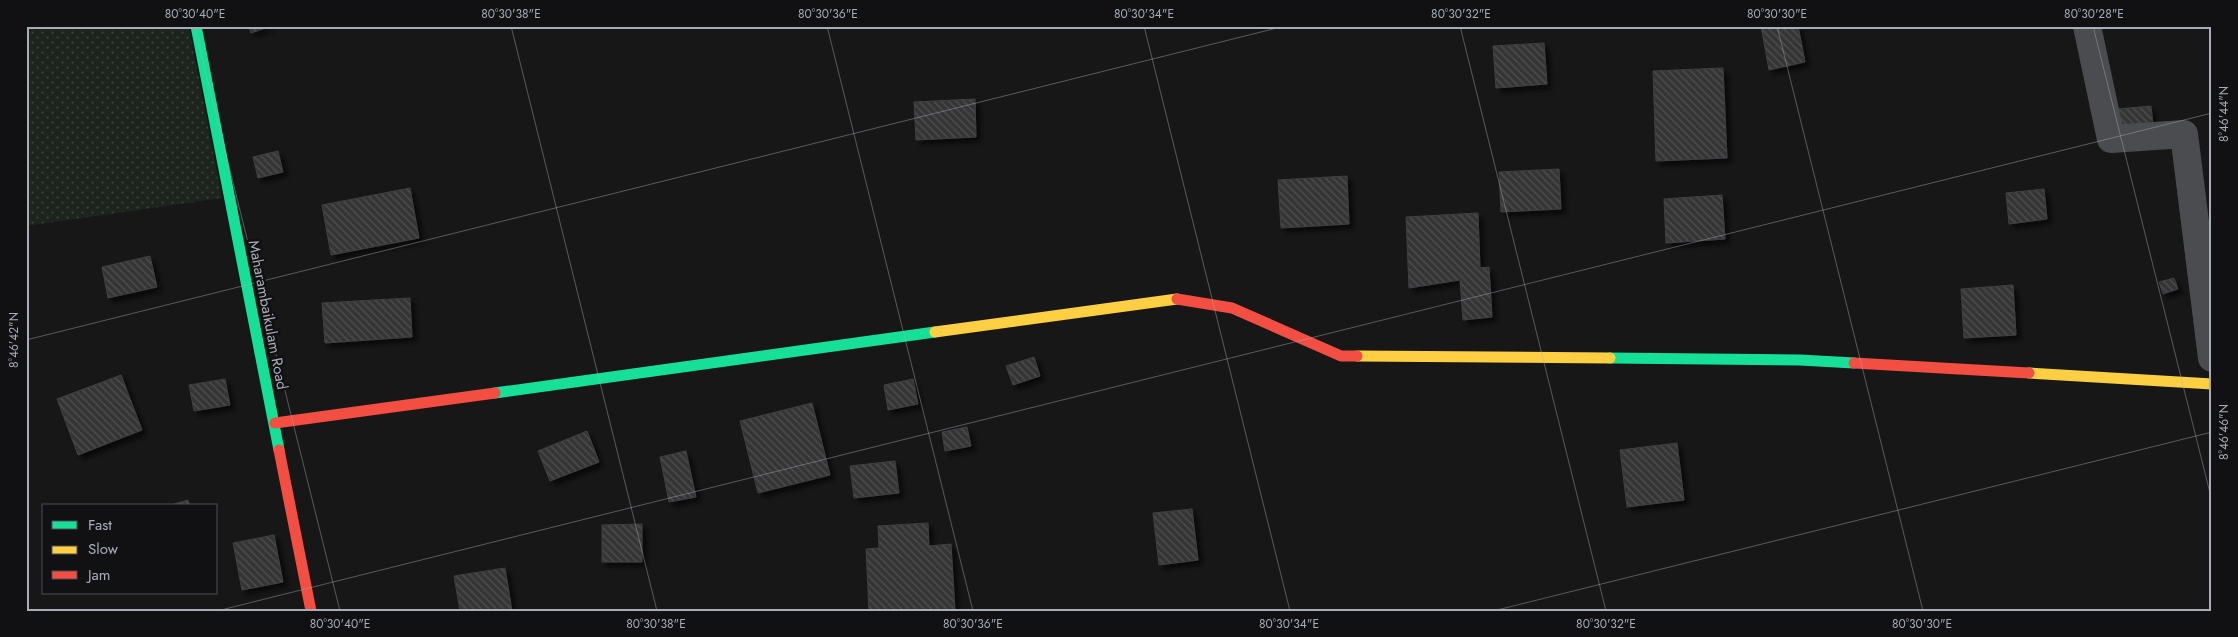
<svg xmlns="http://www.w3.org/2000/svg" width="2238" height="637" viewBox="0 0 2238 637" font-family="Jost,sans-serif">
  <defs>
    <pattern id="grass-dots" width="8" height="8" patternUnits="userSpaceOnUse" patternTransform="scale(1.25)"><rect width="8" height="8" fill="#1d241e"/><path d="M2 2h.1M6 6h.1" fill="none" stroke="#3b413d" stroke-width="1.8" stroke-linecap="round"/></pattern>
    <pattern id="building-back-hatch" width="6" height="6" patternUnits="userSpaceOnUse" patternTransform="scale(1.25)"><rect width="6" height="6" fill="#353536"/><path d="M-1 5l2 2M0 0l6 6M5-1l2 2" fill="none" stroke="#4f5051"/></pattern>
    <filter id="shadow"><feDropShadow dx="4.5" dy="4.5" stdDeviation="2.5" flood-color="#0009"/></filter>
  </defs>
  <rect width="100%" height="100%" fill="#171717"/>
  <path fill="url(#grass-dots)" d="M 26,26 L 189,26 L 222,198 L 26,226 Z"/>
  <g fill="url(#building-back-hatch)" stroke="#3f4043" filter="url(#shadow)">
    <path d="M 249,26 L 271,26 L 251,33 Z"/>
    <path d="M 1761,26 L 1798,26 L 1805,62 L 1769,70 Z"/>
    <path d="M 1544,43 L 1547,84 L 1496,88 L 1493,46 Z"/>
    <path d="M 1723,68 L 1727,158 L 1656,161 L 1653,71 Z"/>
    <path d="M 975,99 L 976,137 L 916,140 L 914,102 Z"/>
    <path d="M 2151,106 L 2153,125 L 2118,128 L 2117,109 Z"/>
    <path d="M 278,151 L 283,172 L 258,178 L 253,157 Z"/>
    <path d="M 1559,169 L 1561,209 L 1501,212 L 1499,172 Z"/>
    <path d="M 1347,176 L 1349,224 L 1281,228 L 1278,180 Z"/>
    <path d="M 410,188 L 419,238 L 331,255 L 322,205 Z"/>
    <path d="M 2044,189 L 2047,219 L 2009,224 L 2006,193 Z"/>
    <path d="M 1722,195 L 1725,239 L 1666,243 L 1664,199 Z"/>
    <path d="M 1478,213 L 1480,268 L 1489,267 L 1492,317 L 1463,320 L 1460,280 L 1409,288 L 1406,217 Z"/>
    <path d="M 150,256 L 157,287 L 108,298 L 102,267 Z"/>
    <path d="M 2174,278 L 2178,289 L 2163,294 L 2159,282 Z"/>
    <path d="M 2013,285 L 2016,335 L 1964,338 L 1961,289 Z"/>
    <path d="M 410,298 L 412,337 L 325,343 L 322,303 Z"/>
    <path d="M 1034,357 L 1040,376 L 1013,385 L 1006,366 Z"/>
    <path d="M 121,375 L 142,430 L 78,455 L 57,399 Z"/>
    <path d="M 225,379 L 230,405 L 194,411 L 189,385 Z"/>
    <path d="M 913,379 L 918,404 L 888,410 L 884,385 Z"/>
    <path d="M 812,403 L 830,475 L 758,493 L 740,421 Z"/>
    <path d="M 967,427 L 971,446 L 945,451 L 942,432 Z"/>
    <path d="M 587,431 L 599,462 L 550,481 L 538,451 Z"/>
    <path d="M 1677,443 L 1684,500 L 1627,507 L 1620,450 Z"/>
    <path d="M 686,451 L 696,497 L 669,502 L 660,457 Z"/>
    <path d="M 895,461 L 899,493 L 854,498 L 850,466 Z"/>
    <path d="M 188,500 L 190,506 L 167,506 Z"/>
    <path d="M 1192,509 L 1198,560 L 1159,565 L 1153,513 Z"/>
    <path d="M 928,523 L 929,546 L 951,544 L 955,611 L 869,611 L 866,549 L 879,548 L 878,526 Z"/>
    <path d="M 642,524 L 642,562 L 602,562 L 602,525 Z"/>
    <path d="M 274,535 L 283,582 L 242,590 L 233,543 Z"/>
    <path d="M 505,568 L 512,611 L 460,611 L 454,576 Z"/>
  </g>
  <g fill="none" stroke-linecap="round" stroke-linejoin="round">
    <path stroke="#4b4c50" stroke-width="28" d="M 2087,26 L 2111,139 L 2184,134 L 2212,358"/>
    <g stroke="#16e098" stroke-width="11">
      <path d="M 196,26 L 279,450"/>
      <path d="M 1610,358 L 1800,360 L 1854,363"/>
      <path d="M 495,393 L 935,332"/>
    </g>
    <g stroke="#ffcf43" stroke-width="11">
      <path d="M 935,332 L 1177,299"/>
      <path d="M 1357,356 L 1610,358"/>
      <path d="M 2029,373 L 2212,384"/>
    </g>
    <g stroke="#f24e42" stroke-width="11">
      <path d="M 1177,299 L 1232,308 L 1341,356 L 1357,356"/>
      <path d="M 1854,363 L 2029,373"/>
      <path d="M 275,423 L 495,393"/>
      <path d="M 279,450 L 311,611"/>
    </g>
  </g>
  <path fill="none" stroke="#a8adb8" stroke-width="1" stroke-opacity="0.45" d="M 194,26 L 340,611M 511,26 L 657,611M 827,26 L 973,611M 1144,26 L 1290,611M 1460,26 L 1606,611M 1777,26 L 1923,611M 2093,26 L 2212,501M 26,340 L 1285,26M 217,611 L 2212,113M 1493,611 L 2212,432"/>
  <g text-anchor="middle" stroke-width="5" stroke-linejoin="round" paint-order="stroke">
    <g font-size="15" fill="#a8adb8" stroke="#111113">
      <text transform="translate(268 315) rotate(79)" y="5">Maharambaikulam Road</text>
    </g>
  </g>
  <rect width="2238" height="637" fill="none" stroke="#111113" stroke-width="55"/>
  <rect x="42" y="504" width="175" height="90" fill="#111113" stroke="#4d4f55"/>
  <rect x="52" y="521" width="25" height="8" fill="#16e098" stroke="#4d4f55"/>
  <text x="88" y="530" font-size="15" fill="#a8adb8">Fast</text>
  <rect x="52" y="546" width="25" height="8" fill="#ffcf43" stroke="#4d4f55"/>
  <text x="88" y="554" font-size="15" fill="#a8adb8">Slow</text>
  <rect x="52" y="571" width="25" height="8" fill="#f24e42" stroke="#4d4f55"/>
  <text x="88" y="580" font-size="15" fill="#a8adb8">Jam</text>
  <rect x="28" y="28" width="2182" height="582" fill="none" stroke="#a8adb8" stroke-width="2"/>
  <g font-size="12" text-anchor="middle" fill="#a8adb8">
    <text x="195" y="18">80°30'40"E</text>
    <text x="511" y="18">80°30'38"E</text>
    <text x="828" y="18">80°30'36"E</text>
    <text x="1144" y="18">80°30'34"E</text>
    <text x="1461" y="18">80°30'32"E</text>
    <text x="1777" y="18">80°30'30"E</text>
    <text x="2094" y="18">80°30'28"E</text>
    <text transform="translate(2224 114) rotate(-90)" y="4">8°46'44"N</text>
    <text transform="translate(14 340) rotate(-90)" y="4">8°46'42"N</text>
    <text transform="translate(2224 432) rotate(-90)" y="4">8°46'46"N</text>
    <text x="340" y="628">80°30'40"E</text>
    <text x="656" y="628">80°30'38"E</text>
    <text x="973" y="628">80°30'36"E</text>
    <text x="1289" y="628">80°30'34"E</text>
    <text x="1606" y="628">80°30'32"E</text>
    <text x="1922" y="628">80°30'30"E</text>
  </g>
</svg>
